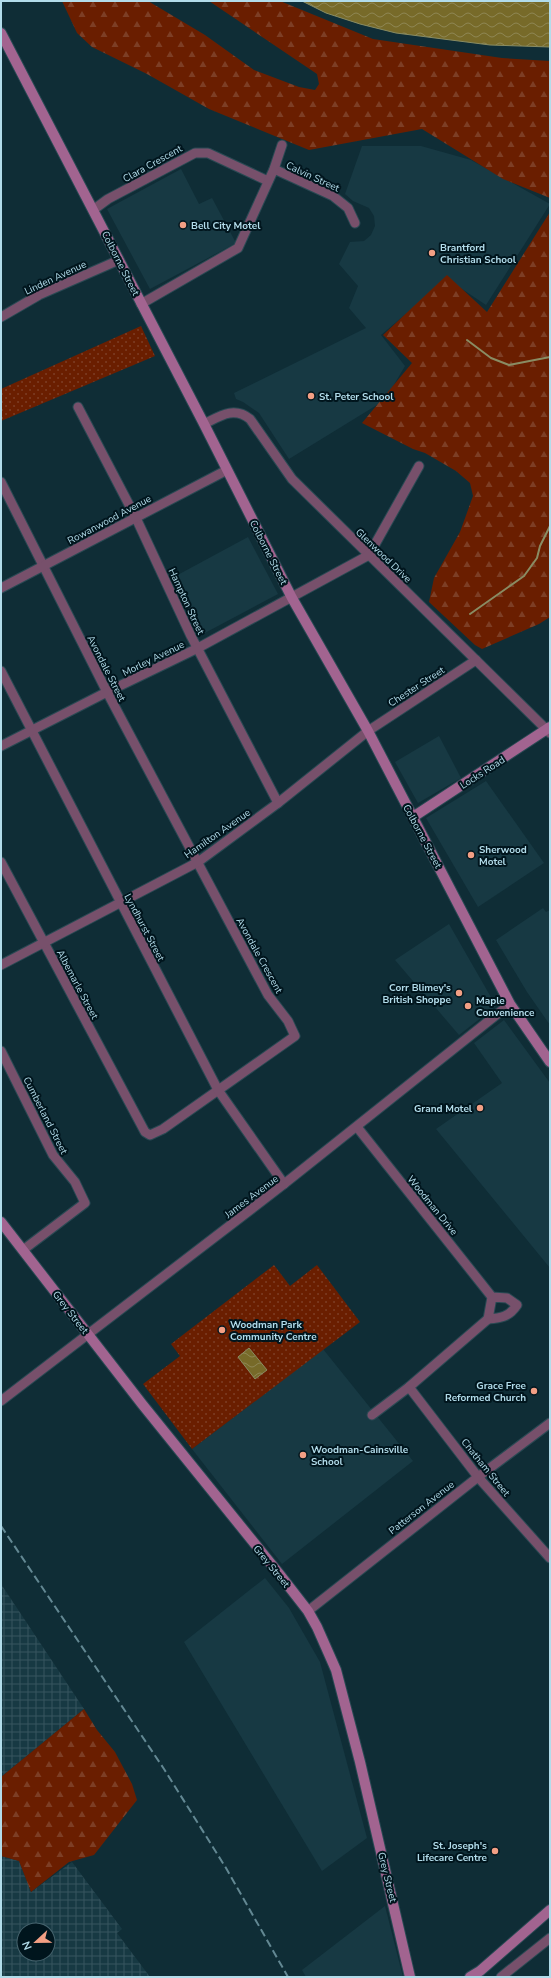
<svg xmlns="http://www.w3.org/2000/svg" width="551" height="1978" viewBox="0 0 551 1978" font-family="'Nunito Sans',sans-serif">
  <defs>
    <pattern id="industrial-grid" width="8" height="8" patternUnits="userSpaceOnUse"><rect width="8" height="8" fill="#173943"/><path d="M0 4h8M4 0v8" fill="none" stroke="#36555e"/></pattern>
    <pattern id="grass-dots" width="8" height="8" patternUnits="userSpaceOnUse"><rect width="8" height="8" fill="#6a1e00"/><path d="M2 2h.1M6 6h.1" fill="none" stroke="#7d3e25" stroke-width="1.8" stroke-linecap="round"/></pattern>
    <pattern id="forest-firs" width="22" height="20" patternUnits="userSpaceOnUse"><rect width="22" height="20" fill="#6a1e00"/><path d="M5 1l3.5 6h-7zM16 11l3.5 6h-7z" fill="#7d3e25"/></pattern>
    <pattern id="water-waves" width="16" height="10" patternUnits="userSpaceOnUse"><rect width="16" height="10" fill="#776a29"/><path d="M0 5q4-4 8 0t8 0" fill="none" stroke="#8e8653"/></pattern>
  </defs>
  <rect width="100%" height="100%" fill="#0f2d36"/>
  <g fill="#173943">
    <path d="M 362,146 L 421,146 L 471,160 L 550,204 L 486,305 L 447,279 L 381,335 L 405,366 L 385,400 L 289,459 L 259,413 L 243,402 L 236,399 L 234,393 L 366,328 L 349,308 L 358,286 L 339,264 L 350,242 L 364,241 L 371,235 L 375,226 L 374,216 L 369,208 L 353,201 L 345,194 Z"/>
    <path d="M 181,169 L 199,204 L 212,198 L 236,243 L 150,289 L 107,209 Z"/>
    <path d="M 248,537 L 278,594 L 201,635 L 172,578 Z"/>
    <path d="M 439,736 L 461,778 L 418,803 L 395,762 Z"/>
    <path d="M 486,781 L 544,863 L 478,907 L 426,818 Z"/>
    <path d="M 543,908 L 546,912 L 550,910 L 550,1025 L 527,992 L 496,940 Z"/>
    <path d="M 449,924 L 496,1006 L 459,1035 L 395,960 Z"/>
    <path d="M 504,1020 L 550,1083 L 550,1268 L 436,1129 L 502,1083 L 474,1043 Z"/>
    <path d="M 323,1349 L 413,1461 L 282,1564 L 192,1449 Z"/>
    <path d="M 265,1578 L 289,1608 L 320,1662 L 367,1838 L 322,1871 L 184,1642 Z"/>
    <path d="M 385,1906 L 403,1977 L 306,1977 L 302,1970 Z"/>
  </g>
  <g fill="url(#industrial-grid)" fill-rule="evenodd">
    <path d="M 1,1584 L 84,1709 L 1,1777 Z"/>
    <path d="M 1,1856 L 19,1861 L 31,1892 L 72,1862 L 122,1929 L 117,1933 L 150,1977 L 1,1977 ZM 24,1930 L 48,1930 L 48,1954 L 24,1954 Z"/>
  </g>
  <g fill="url(#grass-dots)">
    <path d="M 141,326 L 155,356 L 1,421 L 1,389 Z"/>
    <path d="M 274,1265 L 290,1286 L 317,1265 L 360,1322 L 192,1449 L 143,1384 L 180,1356 L 171,1344 Z"/>
  </g>
  <g fill="url(#forest-firs)">
    <path d="M 62,1 L 148,1 L 205,35 L 254,70 L 299,87 L 315,90 L 319,84 L 317,74 L 209,1 L 280,1 L 373,39 L 502,58 L 550,61 L 550,198 L 503,179 L 422,129 L 309,150 L 209,109 L 147,74 L 92,47 L 77,33 Z"/>
    <path d="M 550,212 L 550,617 L 539,624 L 482,649 L 475,645 L 429,602 L 434,578 L 460,532 L 473,496 L 470,483 L 456,471 L 425,453 L 413,449 L 362,423 L 412,363 L 383,335 L 447,275 L 487,312 Z"/>
    <path d="M 84,1709 L 97,1730 L 115,1752 L 132,1784 L 137,1800 L 94,1855 L 69,1862 L 31,1892 L 19,1861 L 1,1856 L 1,1777 Z"/>
  </g>
  <g fill="url(#water-waves)" stroke="#898c63">
    <path d="M 302,1 L 550,1 L 550,47 L 490,45 L 396,33 L 360,24 L 326,13 Z"/>
    <path d="M 249,1348 L 267,1370 L 255,1379 L 238,1357 Z"/>
  </g>
  <g fill="none" stroke-linecap="round" stroke-linejoin="round">
    <g stroke="#898c63" stroke-width="2">
      <path d="M 467,340 L 491,358 L 509,365 L 550,357"/>
      <path d="M 470,614 L 524,576 L 537,558 L 540,546 L 550,526"/>
    </g>
    <g stroke="#294953" stroke-width="11">
      <g id="street">
        <path d="M 274,169 L 333,196 L 348,208 L 355,223"/>
        <path d="M 93,210 L 108,199 L 195,153 L 208,153 L 268,181"/>
        <path d="M 141,304 L 238,248 L 274,169 L 282,145"/>
        <path d="M 1,317 L 39,295 L 119,260"/>
        <path d="M 78,407 L 136,518 L 191,636 L 278,803"/>
        <path d="M 204,424 C 220,416 234,406 250,419 L 292,479 L 550,733"/>
        <path d="M 1,482 L 107,692 L 268,995 L 288,1021 L 295,1036 L 163,1129 L 150,1135 L 145,1132 L 1,862"/>
        <path d="M 1,588 L 227,470"/>
        <path d="M 1,671 L 218,1090 L 284,1184"/>
        <path d="M 1,746 L 107,692 L 198,648 L 369,555 L 419,466"/>
        <path d="M 1,965 L 198,862 L 278,803 L 368,731 L 476,660"/>
        <path d="M 1,1051 L 53,1155 L 75,1182 L 85,1203 L 23,1250"/>
        <path d="M 357,1127 L 492,1297 L 507,1298 L 517,1305 C 509,1317 501,1318 488,1319 L 492,1297"/>
        <path d="M 409,1387 L 478,1477 L 550,1558"/>
        <path d="M 1,1401 L 284,1184 L 510,1004"/>
        <path d="M 372,1415 L 409,1387 L 488,1319"/>
        <path d="M 308,1611 L 478,1477 L 550,1423"/>
        <path d="M 501,1977 L 550,1938"/>
      </g>
    </g>
    <g stroke="#294953" stroke-width="12">
      <g id="secondary">
        <path d="M 1,33 L 204,424 L 292,598 L 368,731 L 510,1004 L 550,1062"/>
        <path d="M 413,817 L 550,727"/>
        <path d="M 1,1222 L 142,1404 L 280,1575 L 308,1611 L 317,1627 L 336,1670 L 360,1762 L 410,1977"/>
        <path d="M 470,1977 L 480,1971 L 550,1910"/>
      </g>
    </g>
    <use href="#street" stroke="#77506b" stroke-width="9"/>
    <use href="#secondary" stroke="#a26490" stroke-width="10"/>
    <path stroke="#638893" stroke-width="2" stroke-dasharray="8 4" stroke-linecap="butt" d="M 1,1526 L 164,1769 L 226,1868 L 288,1977"/>
  </g>
  <g fill="#f39f84" stroke="#00151d" stroke-width="1.5">
    <circle cx="183" cy="225" r="4"/>
    <circle cx="432" cy="253" r="4"/>
    <circle cx="311" cy="396" r="4"/>
    <circle cx="471" cy="855" r="4"/>
    <circle cx="459" cy="993" r="4"/>
    <circle cx="468" cy="1006" r="4"/>
    <circle cx="480" cy="1108" r="4"/>
    <circle cx="222" cy="1330" r="4"/>
    <circle cx="534" cy="1391" r="4"/>
    <circle cx="303" cy="1455" r="4"/>
    <circle cx="495" cy="1851" r="4"/>
  </g>
  <g text-anchor="middle" stroke-width="4" stroke-linejoin="round" paint-order="stroke">
    <g font-size="10" fill="#b2dcea" stroke="#00151d">
      <text transform="translate(152 163) rotate(-29)" y="4">Clara Crescent</text>
      <text transform="translate(313 176) rotate(25)" y="4">Calvin Street</text>
      <text transform="translate(121 263) rotate(63)" y="4">Colborne Street</text>
      <text transform="translate(55 277) rotate(-25)" y="4">Linden Avenue</text>
      <text transform="translate(109 519) rotate(-28)" y="4">Rowanwood Avenue</text>
      <text transform="translate(269 552) rotate(63)" y="4">Colborne Street</text>
      <text transform="translate(384 555) rotate(44)" y="4">Glenwood Drive</text>
      <text transform="translate(187 601) rotate(65)" y="4">Hampton Street</text>
      <text transform="translate(153 658) rotate(-26)" y="4">Morley Avenue</text>
      <text transform="translate(107 668) rotate(63)" y="4">Avondale Street</text>
      <text transform="translate(416 686) rotate(-33)" y="4">Chester Street</text>
      <text transform="translate(482 772) rotate(-33)" y="4">Locks Road</text>
      <text transform="translate(217 833) rotate(-35)" y="4">Hamilton Avenue</text>
      <text transform="translate(423 836) rotate(62)" y="4">Colborne Street</text>
      <text transform="translate(145 927) rotate(62)" y="4">Lyndhurst Street</text>
      <text transform="translate(260 955) rotate(61)" y="4">Avondale Crescent</text>
      <text transform="translate(78 984) rotate(62)" y="4">Albemarle Street</text>
      <text transform="translate(46 1115) rotate(63)" y="4">Cumberland Street</text>
      <text transform="translate(251 1196) rotate(-37)" y="4">James Avenue</text>
      <text transform="translate(433 1205) rotate(51)" y="4">Woodman Drive</text>
      <text transform="translate(71 1312) rotate(52)" y="4">Grey Street</text>
      <text transform="translate(486 1467) rotate(51)" y="4">Chatham Street</text>
      <text transform="translate(421 1507) rotate(-38)" y="4">Patterson Avenue</text>
      <text transform="translate(272 1566) rotate(51)" y="4">Grey Street</text>
      <text transform="translate(388 1877) rotate(76)" y="4">Grey Street</text>
    </g>
    <g font-size="10" font-weight="bold" fill="#b2dcea" stroke="#00151d" text-anchor="start">
      <text x="191" y="229">Bell City Motel</text>
      <text x="440" y="251">Brantford<tspan x="440" dy="12">Christian School</tspan></text>
      <text x="319" y="400">St. Peter School</text>
      <text x="479" y="853">Sherwood<tspan x="479" dy="12">Motel</tspan></text>
      <text x="451" y="991" text-anchor="end">Corr Blimey's<tspan x="451" dy="12">British Shoppe</tspan></text>
      <text x="476" y="1004">Maple<tspan x="476" dy="12">Convenience</tspan></text>
      <text x="472" y="1112" text-anchor="end">Grand Motel</text>
      <text x="230" y="1328">Woodman Park<tspan x="230" dy="12">Community Centre</tspan></text>
      <text x="526" y="1389" text-anchor="end">Grace Free<tspan x="526" dy="12">Reformed Church</tspan></text>
      <text x="311" y="1453">Woodman-Cainsville<tspan x="311" dy="12">School</tspan></text>
      <text x="487" y="1849" text-anchor="end">St. Joseph's<tspan x="487" dy="12">Lifecare Centre</tspan></text>
    </g>
  </g>
  <rect width="551" height="1978" fill="none" stroke="#b2dcea" stroke-width="4"/>
  <g transform="translate(36 1942) rotate(248)"><circle r="19" fill="#00151d" stroke="#47656f"/>
  <path d="M0-3L7 15L0 10L-7 15Z" fill="#f39f84"/>
  <text y="-6" font-size="11" font-weight="bold" text-anchor="middle" fill="#b2dcea">N</text>
  </g>
</svg>
